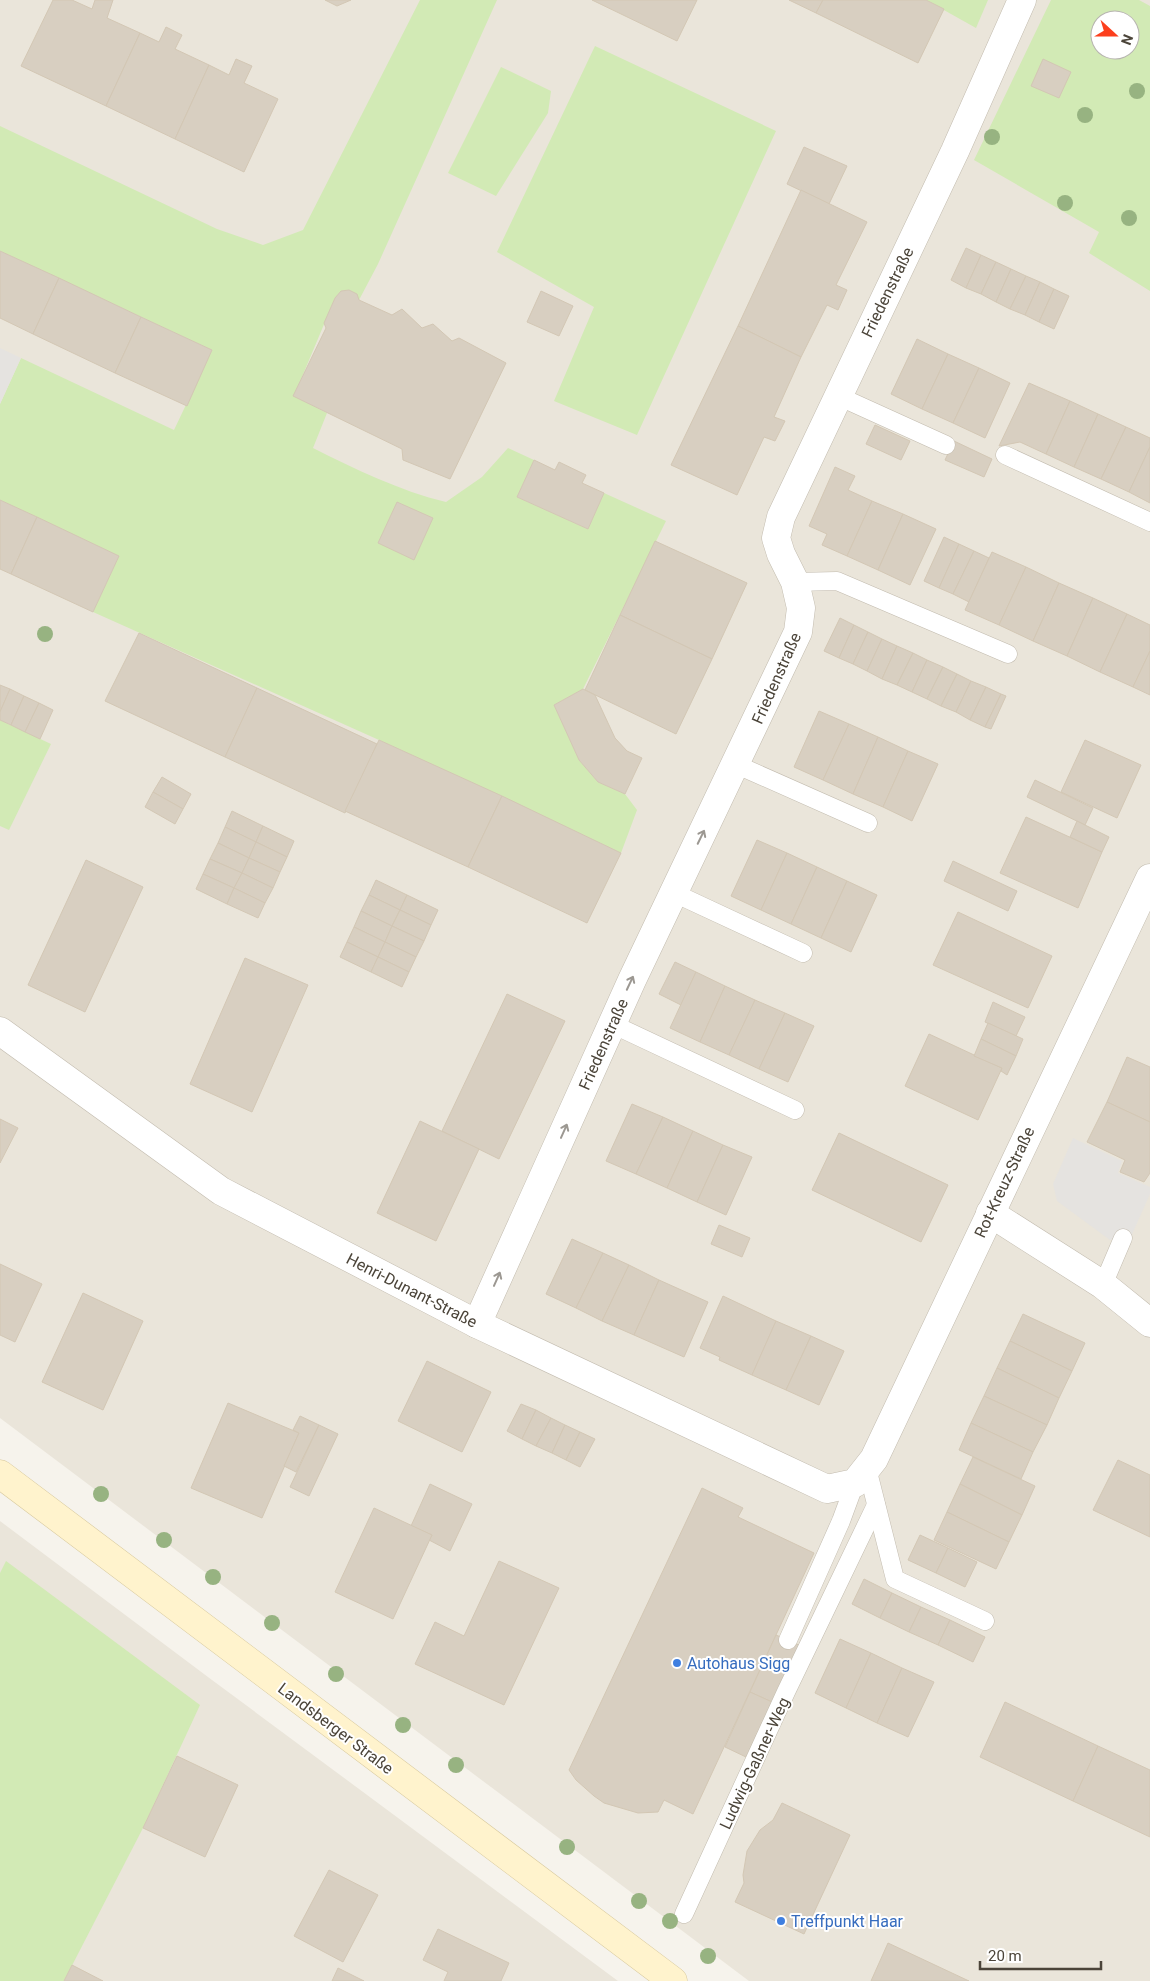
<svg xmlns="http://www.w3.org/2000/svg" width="1150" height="1981" viewBox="0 0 1150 1981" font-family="Roboto,sans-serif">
  <rect width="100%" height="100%" fill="#f6f3ec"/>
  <g fill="#eae5da" fill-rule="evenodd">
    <path d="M 0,0 L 1150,0 L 1150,1981 L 749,1981 L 0,1418 ZM 1100,20 L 1130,20 L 1130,50 L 1100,50 Z"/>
    <path d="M 0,1521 L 212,1680 L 618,1981 L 0,1981 Z"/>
  </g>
  <g fill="#d2eab5" fill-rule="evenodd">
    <path d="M 420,0 L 497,0 L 378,264 L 359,300 L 349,290 L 341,291 L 335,298 L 294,396 L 327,413 L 313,448 C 355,469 400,491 446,502 L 482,477 L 508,448 L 534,460 L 517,497 L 588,529 L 604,493 L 666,521 L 583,689 L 554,705 L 579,760 L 598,782 L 625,794 L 637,810 L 621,853 L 379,740 L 93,612 L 119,556 L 0,500 L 0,404 L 21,358 L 174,430 L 212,350 L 0,251 L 0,126 L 217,229 L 263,245 L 303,230 Z"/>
    <path d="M 926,0 L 988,0 L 976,28 Z"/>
    <path d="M 1051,0 L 1139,0 L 1150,6 L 1150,291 L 1089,253 L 1099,232 L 974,160 ZM 1100,20 L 1130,20 L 1130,50 L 1100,50 Z"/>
    <path d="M 595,46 L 776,131 L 637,435 L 554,401 L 594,307 L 497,252 Z"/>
    <path d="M 501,67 L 551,91 L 548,113 L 496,196 L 448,173 Z"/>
    <path d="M 0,720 L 51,744 L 9,830 L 0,826 Z"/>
    <path d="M 6,1561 L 200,1705 L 143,1828 L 64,1981 L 0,1981 L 0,1573 Z"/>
  </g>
  <g fill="#e5e3e0">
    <path d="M 0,348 L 21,358 L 0,404 Z"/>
    <path d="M 1073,1138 L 1122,1161 L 1118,1173 L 1150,1187 L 1150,1194 L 1129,1241 L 1123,1238 L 1110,1240 L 1057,1201 L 1053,1184 Z"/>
  </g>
  <g fill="#d8cfc1" stroke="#d3c7b4">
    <path d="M 53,0 L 72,0 L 92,9 L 95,0 L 113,0 L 107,18 L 140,33 L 106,106 L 21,66 Z"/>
    <path d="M 325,0 L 351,0 L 337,6 Z"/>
    <path d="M 592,0 L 697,0 L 677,41 Z"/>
    <path d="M 789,0 L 823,0 L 816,13 Z"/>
    <path d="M 823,0 L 926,0 L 944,9 L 918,63 L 816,13 Z"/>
    <path d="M 166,27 L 182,35 L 175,49 L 209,65 L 175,139 L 106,106 L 140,33 L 159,42 Z"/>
    <path d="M 236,59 L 252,66 L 244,83 L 278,99 L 244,172 L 175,139 L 209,65 L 229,75 Z"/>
    <path d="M 1043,59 L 1071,72 L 1059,98 L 1031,86 Z"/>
    <path d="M 804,147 L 847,166 L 829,204 L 787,184 Z"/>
    <path d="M 801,190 L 867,222 L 836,285 L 847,290 L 838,310 L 827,305 L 801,357 L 738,326 Z"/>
    <path d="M 966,248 L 981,255 L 966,288 L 951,280 Z"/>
    <path d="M 0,251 L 59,278 L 33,334 L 0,318 Z"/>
    <path d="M 981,255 L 996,262 L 981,294 L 966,288 Z"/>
    <path d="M 996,262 L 1011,269 L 996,302 L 981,294 Z"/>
    <path d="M 1011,269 L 1026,276 L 1010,309 L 996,302 Z"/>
    <path d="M 1026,276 L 1040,282 L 1025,315 L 1010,309 Z"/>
    <path d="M 59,278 L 141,317 L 115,373 L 33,334 Z"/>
    <path d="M 1040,282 L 1054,289 L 1039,322 L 1025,315 Z"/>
    <path d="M 1054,289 L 1069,296 L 1054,329 L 1039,322 Z"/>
    <path d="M 349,290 L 357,294 L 359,300 L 392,315 L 402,309 L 422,328 L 433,324 L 452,341 L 459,338 L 506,363 L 450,479 L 403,460 L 402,449 L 293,396 L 326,328 L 324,323 L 335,298 L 341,291 Z"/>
    <path d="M 541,291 L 573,306 L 559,336 L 527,322 Z"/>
    <path d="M 141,317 L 212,350 L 187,406 L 115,373 Z"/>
    <path d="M 738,326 L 801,357 L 774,417 L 785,421 L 775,441 L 764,437 L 737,495 L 671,465 Z"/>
    <path d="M 917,339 L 948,354 L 922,409 L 891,394 Z"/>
    <path d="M 948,354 L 979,368 L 953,423 L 922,409 Z"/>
    <path d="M 979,368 L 1010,383 L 985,438 L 953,423 Z"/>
    <path d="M 1029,383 L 1070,401 L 1046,454 L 1020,442 L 999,446 Z"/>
    <path d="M 1070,401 L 1098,414 L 1074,467 L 1046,454 Z"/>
    <path d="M 1098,414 L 1126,427 L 1101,479 L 1074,467 Z"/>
    <path d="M 875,425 L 910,441 L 901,460 L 866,444 Z"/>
    <path d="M 1126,427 L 1150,438 L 1150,447 L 1129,492 L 1101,479 Z"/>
    <path d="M 954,441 L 992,459 L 984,477 L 945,460 Z"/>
    <path d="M 1150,447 L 1150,503 L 1129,492 Z"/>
    <path d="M 534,460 L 555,470 L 559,462 L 586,475 L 582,483 L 604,493 L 588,529 L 517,497 Z"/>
    <path d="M 835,467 L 855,476 L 848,490 L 872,501 L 847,556 L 822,545 L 827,534 L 809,526 Z"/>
    <path d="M 0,500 L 37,517 L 11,574 L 0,569 Z"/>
    <path d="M 872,501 L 903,514 L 878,570 L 847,556 Z"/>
    <path d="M 397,502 L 433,518 L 414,560 L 378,543 Z"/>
    <path d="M 903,514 L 936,529 L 910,585 L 878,570 Z"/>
    <path d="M 37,517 L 119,556 L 93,612 L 11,574 Z"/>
    <path d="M 944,537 L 959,544 L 939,588 L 924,581 Z"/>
    <path d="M 655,541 L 747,583 L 712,659 L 620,615 Z"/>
    <path d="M 959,544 L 974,551 L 953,594 L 939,588 Z"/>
    <path d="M 974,551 L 989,558 L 969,602 L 953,594 Z"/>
    <path d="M 992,552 L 1026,567 L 999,625 L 965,610 Z"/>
    <path d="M 1026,567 L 1059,583 L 1033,641 L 999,625 Z"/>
    <path d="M 1059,583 L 1093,598 L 1067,656 L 1033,641 Z"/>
    <path d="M 1093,598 L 1127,614 L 1100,672 L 1067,656 Z"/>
    <path d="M 1127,614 L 1150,625 L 1150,651 L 1133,687 L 1100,672 Z"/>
    <path d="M 620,615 L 712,659 L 676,734 L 585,690 Z"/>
    <path d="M 840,618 L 854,625 L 839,658 L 824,651 Z"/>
    <path d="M 854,625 L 868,632 L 853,664 L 839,658 Z"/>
    <path d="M 868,632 L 882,639 L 867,671 L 853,664 Z"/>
    <path d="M 139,633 L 257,688 L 225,757 L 105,701 Z"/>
    <path d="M 882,639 L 897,646 L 882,679 L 867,671 Z"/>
    <path d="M 897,646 L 913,653 L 897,685 L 882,679 Z"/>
    <path d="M 1150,651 L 1150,695 L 1133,687 Z"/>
    <path d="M 913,653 L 927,660 L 912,692 L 897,685 Z"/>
    <path d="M 927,660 L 943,667 L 927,699 L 912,692 Z"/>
    <path d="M 943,667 L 957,674 L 941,706 L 927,699 Z"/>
    <path d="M 957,674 L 971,681 L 956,712 L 941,706 Z"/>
    <path d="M 971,681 L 986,687 L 970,720 L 956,712 Z"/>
    <path d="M 0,685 L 10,689 L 0,712 Z"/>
    <path d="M 986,687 L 1001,694 L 985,727 L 970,720 Z"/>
    <path d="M 257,688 L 377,744 L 345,813 L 225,757 Z"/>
    <path d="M 10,689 L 24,696 L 11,725 L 0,720 L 0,712 Z"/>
    <path d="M 583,689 L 595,695 L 615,738 L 627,751 L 642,758 L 625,794 L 598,782 L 579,760 L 554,705 Z"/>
    <path d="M 1001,694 L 1006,696 L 991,729 L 985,727 Z"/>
    <path d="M 24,696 L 39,703 L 25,732 L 11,725 Z"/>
    <path d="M 39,703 L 53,710 L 40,739 L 25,732 Z"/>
    <path d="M 819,711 L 849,724 L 823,780 L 794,767 Z"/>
    <path d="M 849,724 L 878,737 L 853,794 L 823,780 Z"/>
    <path d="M 878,737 L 908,751 L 883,807 L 853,794 Z"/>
    <path d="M 379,740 L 502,796 L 468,867 L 345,811 Z"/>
    <path d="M 1085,740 L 1141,765 L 1117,818 L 1061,792 Z"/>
    <path d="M 908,751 L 938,764 L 912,821 L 883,807 Z"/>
    <path d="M 162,777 L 191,794 L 183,809 L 153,792 Z"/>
    <path d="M 1035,780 L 1093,808 L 1085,825 L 1027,797 Z"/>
    <path d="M 153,792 L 183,809 L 175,824 L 145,807 Z"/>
    <path d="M 502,796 L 621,853 L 587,923 L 468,867 Z"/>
    <path d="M 232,811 L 263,826 L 256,842 L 225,827 Z"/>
    <path d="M 1026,817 L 1102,852 L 1078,908 L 1000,873 Z"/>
    <path d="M 1077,821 L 1109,837 L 1102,852 L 1070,837 Z"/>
    <path d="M 263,826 L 294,841 L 287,857 L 256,842 Z"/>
    <path d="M 225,827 L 256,842 L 249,858 L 218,843 Z"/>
    <path d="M 757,840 L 787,853 L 761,910 L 731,896 Z"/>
    <path d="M 256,842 L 287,857 L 280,872 L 249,858 Z"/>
    <path d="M 218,843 L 249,858 L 242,873 L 210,859 Z"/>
    <path d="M 787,853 L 817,867 L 791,924 L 761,910 Z"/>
    <path d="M 249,858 L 280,872 L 273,888 L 242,873 Z"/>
    <path d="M 210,859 L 242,873 L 234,888 L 203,874 Z"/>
    <path d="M 86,860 L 143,887 L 85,1012 L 28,985 Z"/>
    <path d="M 953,861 L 1017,891 L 1008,911 L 944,881 Z"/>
    <path d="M 817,867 L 847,881 L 821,938 L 791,924 Z"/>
    <path d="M 242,873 L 273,888 L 265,903 L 234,888 Z"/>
    <path d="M 203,874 L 234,888 L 227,904 L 196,889 Z"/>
    <path d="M 376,880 L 407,895 L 400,910 L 369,895 Z"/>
    <path d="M 847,881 L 877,895 L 851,952 L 821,938 Z"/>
    <path d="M 234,888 L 265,903 L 258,918 L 227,904 Z"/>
    <path d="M 369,895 L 400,910 L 392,926 L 361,911 Z"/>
    <path d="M 407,895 L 438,910 L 431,925 L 400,910 Z"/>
    <path d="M 400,910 L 431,925 L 424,941 L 392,926 Z"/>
    <path d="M 361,911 L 392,926 L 385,942 L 354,927 Z"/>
    <path d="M 958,912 L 1052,956 L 1028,1008 L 933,965 Z"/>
    <path d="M 392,926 L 424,941 L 416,957 L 385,942 Z"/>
    <path d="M 354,927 L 385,942 L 378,957 L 347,942 Z"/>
    <path d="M 347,942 L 378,957 L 371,972 L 340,957 Z"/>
    <path d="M 385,942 L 416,957 L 409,972 L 378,957 Z"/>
    <path d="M 378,957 L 409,972 L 402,987 L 371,972 Z"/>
    <path d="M 245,958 L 308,985 L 252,1112 L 190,1084 Z"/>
    <path d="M 675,962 L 696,972 L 681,1005 L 659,994 Z"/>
    <path d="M 696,972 L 725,986 L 700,1042 L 670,1028 Z"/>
    <path d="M 725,986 L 755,1000 L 729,1055 L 700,1042 Z"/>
    <path d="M 507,994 L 565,1021 L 499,1159 L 442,1131 Z"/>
    <path d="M 755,1000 L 785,1013 L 759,1069 L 729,1055 Z"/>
    <path d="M 993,1002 L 1025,1017 L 1016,1036 L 985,1022 Z"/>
    <path d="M 785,1013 L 814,1026 L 788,1082 L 759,1069 Z"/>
    <path d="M 988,1023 L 1023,1039 L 1016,1056 L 981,1039 Z"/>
    <path d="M 929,1034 L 1002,1068 L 978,1120 L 905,1086 Z"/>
    <path d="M 981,1039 L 1016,1056 L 1007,1075 L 1001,1071 L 1002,1068 L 974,1056 Z"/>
    <path d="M 1127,1057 L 1150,1067 L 1150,1122 L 1107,1102 Z"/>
    <path d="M 1107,1102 L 1150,1122 L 1150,1173 L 1144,1182 L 1120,1172 L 1125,1160 L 1087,1142 Z"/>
    <path d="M 632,1104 L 663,1117 L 636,1174 L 606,1161 Z"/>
    <path d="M 663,1117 L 693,1131 L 667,1188 L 636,1174 Z"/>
    <path d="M 0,1119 L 18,1128 L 0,1163 Z"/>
    <path d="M 420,1121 L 479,1149 L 436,1241 L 377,1213 Z"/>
    <path d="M 693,1131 L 723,1145 L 697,1202 L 667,1188 Z"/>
    <path d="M 839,1133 L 948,1185 L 921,1242 L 812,1190 Z"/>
    <path d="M 723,1145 L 752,1157 L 726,1215 L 697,1202 Z"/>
    <path d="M 719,1225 L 750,1238 L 742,1257 L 711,1244 Z"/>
    <path d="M 572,1239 L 603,1253 L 576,1308 L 546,1294 Z"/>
    <path d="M 603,1253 L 629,1265 L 602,1321 L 576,1308 Z"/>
    <path d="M 0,1264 L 42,1284 L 15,1342 L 0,1335 Z"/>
    <path d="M 629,1265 L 659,1280 L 634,1335 L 602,1321 Z"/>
    <path d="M 659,1280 L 708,1302 L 684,1357 L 634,1335 Z"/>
    <path d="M 83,1293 L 143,1321 L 103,1410 L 42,1382 Z"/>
    <path d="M 723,1296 L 776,1321 L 752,1375 L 719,1360 L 720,1357 L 700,1348 Z"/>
    <path d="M 1023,1314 L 1085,1343 L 1072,1371 L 1010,1341 Z"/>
    <path d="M 776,1321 L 811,1336 L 786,1390 L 752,1375 Z"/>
    <path d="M 811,1336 L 844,1351 L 819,1405 L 786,1390 Z"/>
    <path d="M 1010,1341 L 1072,1371 L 1059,1398 L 997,1368 Z"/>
    <path d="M 427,1361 L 491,1392 L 462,1452 L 398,1421 Z"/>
    <path d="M 997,1368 L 1059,1398 L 1047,1425 L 984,1396 Z"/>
    <path d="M 984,1396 L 1047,1425 L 1033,1452 L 971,1423 Z"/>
    <path d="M 228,1403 L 299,1433 L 262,1518 L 191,1488 Z"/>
    <path d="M 521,1404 L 536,1410 L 522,1439 L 507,1431 Z"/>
    <path d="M 536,1410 L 551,1418 L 536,1446 L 522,1439 Z"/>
    <path d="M 300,1416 L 319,1425 L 296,1472 L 284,1466 L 299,1433 L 293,1430 Z"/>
    <path d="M 551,1418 L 565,1425 L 552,1453 L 536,1446 Z"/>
    <path d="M 971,1423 L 1033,1452 L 1021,1479 L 959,1450 Z"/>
    <path d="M 319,1425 L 338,1434 L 309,1496 L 290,1487 Z"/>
    <path d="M 565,1425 L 580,1432 L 566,1460 L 552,1453 Z"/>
    <path d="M 580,1432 L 595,1439 L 580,1467 L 566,1460 Z"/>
    <path d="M 973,1457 L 1035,1486 L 1022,1515 L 960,1484 Z"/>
    <path d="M 1118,1460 L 1150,1475 L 1150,1537 L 1093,1510 Z"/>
    <path d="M 430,1484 L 472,1504 L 450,1551 L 429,1540 L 432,1535 L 411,1526 Z"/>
    <path d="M 960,1484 L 1022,1515 L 1009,1542 L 947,1512 Z"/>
    <path d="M 702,1488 L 743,1508 L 738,1517 L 814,1553 L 693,1814 L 664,1800 L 658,1812 L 638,1813 L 604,1803 L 594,1796 L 576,1780 L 569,1770 Z"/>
    <path d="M 374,1508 L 432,1535 L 393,1619 L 335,1592 Z"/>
    <path d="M 947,1512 L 1009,1542 L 996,1569 L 934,1540 Z"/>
    <path d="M 920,1535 L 948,1548 L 936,1573 L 908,1560 Z"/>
    <path d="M 948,1548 L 977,1562 L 965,1587 L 936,1573 Z"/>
    <path d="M 499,1561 L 559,1588 L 504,1705 L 415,1664 L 435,1622 L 464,1636 Z"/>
    <path d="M 864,1579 L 892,1593 L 880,1618 L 852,1604 Z"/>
    <path d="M 892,1593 L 921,1607 L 909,1632 L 880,1618 Z"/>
    <path d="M 921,1607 L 950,1620 L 938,1645 L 909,1632 Z"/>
    <path d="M 950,1620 L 985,1637 L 973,1662 L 938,1645 Z"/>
    <path d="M 776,1635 L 799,1645 L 772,1702 L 750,1692 Z"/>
    <path d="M 840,1639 L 871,1653 L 846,1708 L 815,1693 Z"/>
    <path d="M 871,1653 L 902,1668 L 877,1723 L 846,1708 Z"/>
    <path d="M 902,1668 L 934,1682 L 908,1737 L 877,1723 Z"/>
    <path d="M 750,1692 L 772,1702 L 746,1757 L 725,1747 Z"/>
    <path d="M 1005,1702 L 1098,1746 L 1073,1801 L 980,1757 Z"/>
    <path d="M 1098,1746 L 1150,1770 L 1150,1837 L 1073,1801 Z"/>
    <path d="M 177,1756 L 238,1785 L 205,1857 L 143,1828 Z"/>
    <path d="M 782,1803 L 850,1835 L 804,1934 L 735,1902 L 744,1883 L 743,1875 L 747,1851 L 760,1830 L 773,1820 Z"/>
    <path d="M 329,1870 L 378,1895 L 343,1962 L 294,1936 Z"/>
    <path d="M 438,1929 L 509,1963 L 501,1981 L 444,1981 L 448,1972 L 423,1960 Z"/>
    <path d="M 888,1943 L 969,1981 L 871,1981 Z"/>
    <path d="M 72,1965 L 103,1981 L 64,1981 Z"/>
    <path d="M 338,1968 L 364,1981 L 332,1981 Z"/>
  </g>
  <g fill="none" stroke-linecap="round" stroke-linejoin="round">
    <g stroke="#c2bbae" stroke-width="19">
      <g id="service">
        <path d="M 838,396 L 946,445"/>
        <path d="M 1005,455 L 1150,522"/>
        <path d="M 795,582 L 837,581 L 1008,654"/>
        <path d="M 735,764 L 868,823"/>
        <path d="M 674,893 L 803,953"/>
        <path d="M 612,1024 L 795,1110"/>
        <path d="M 1103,1285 L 1123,1238"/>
        <path d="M 867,1468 L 895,1579 L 985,1621"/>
        <path d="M 788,1640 L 841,1521 L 855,1483"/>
        <path d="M 684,1914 L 786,1692 L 876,1505"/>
      </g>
    </g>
    <g stroke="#c2bbae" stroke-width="29">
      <g id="minor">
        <path d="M 0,1031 L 221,1191 L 477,1324 L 827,1489 L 855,1483 L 874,1459 L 1150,878"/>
        <path d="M 990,1213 L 1103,1285 L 1150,1323"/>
        <path d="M 477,1324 L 632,980 L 798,632 L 801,608 L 795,582 L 781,554 L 776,538 L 781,517 L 955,151 L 1022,0"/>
      </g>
    </g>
    <g stroke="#d6c79b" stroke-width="29">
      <path id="secondary" d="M 0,1474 L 673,1981"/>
    </g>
    <use href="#service" stroke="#fff" stroke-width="18"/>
    <use href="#minor" stroke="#fff" stroke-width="28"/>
    <use href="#secondary" stroke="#fff3cd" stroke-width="28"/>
  </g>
  <g fill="#97b381">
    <circle cx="1137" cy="91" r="8"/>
    <circle cx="1085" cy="115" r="8"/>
    <circle cx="992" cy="137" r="8"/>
    <circle cx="1065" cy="203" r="8"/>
    <circle cx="1129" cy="218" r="8"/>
    <circle cx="45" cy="634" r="8"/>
    <circle cx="101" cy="1494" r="8"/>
    <circle cx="164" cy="1540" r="8"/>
    <circle cx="213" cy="1577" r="8"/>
    <circle cx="272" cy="1623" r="8"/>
    <circle cx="336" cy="1674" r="8"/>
    <circle cx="403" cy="1725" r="8"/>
    <circle cx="456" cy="1765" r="8"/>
    <circle cx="567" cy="1847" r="8"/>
    <circle cx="639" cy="1901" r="8"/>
    <circle cx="670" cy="1921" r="8"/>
    <circle cx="708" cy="1956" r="8"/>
  </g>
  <defs><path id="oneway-shaft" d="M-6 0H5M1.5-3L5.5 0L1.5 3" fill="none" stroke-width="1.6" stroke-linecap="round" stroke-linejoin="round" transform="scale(1.25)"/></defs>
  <g stroke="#9c9892">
    <use href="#oneway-shaft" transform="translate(701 837) rotate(-64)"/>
    <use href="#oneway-shaft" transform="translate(630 983) rotate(-65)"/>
    <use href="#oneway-shaft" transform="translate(564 1131) rotate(-66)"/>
    <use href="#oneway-shaft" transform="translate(497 1279) rotate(-66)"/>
  </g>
  <g fill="#3f7fe0" stroke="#fff" stroke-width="2">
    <circle cx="677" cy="1663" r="5"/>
    <circle cx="781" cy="1921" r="5"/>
  </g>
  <g text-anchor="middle" stroke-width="4" stroke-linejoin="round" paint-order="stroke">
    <g font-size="16" fill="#4b4439" stroke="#fff">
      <text transform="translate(887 292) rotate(-64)" y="6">Friedenstraße</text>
      <text transform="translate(776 678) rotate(-66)" y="6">Friedenstraße</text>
      <text transform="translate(603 1044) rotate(-66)" y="6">Friedenstraße</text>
      <text transform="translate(1004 1182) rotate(-65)" y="6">Rot-Kreuz-Straße</text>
      <text transform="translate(412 1290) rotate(27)" y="6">Henri-Dunant-Straße</text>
      <text transform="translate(336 1728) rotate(37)" y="6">Landsberger Straße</text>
      <text transform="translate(754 1763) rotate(-65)" y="6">Ludwig-Gaßner-Weg</text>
    </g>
    <g font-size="16" fill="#366cbe" stroke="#fff" text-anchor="start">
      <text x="687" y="1669">Autohaus Sigg</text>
      <text x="791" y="1927">Treffpunkt Haar</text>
    </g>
  </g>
  <g transform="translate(1115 35) rotate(111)"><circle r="24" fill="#ffffff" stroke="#b7b4b0"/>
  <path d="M0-4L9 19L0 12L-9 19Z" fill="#fc3f1d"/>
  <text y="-8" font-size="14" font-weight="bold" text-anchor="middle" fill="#4b4439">N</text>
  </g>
  <path d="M980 1961v8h121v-8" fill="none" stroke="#4b4439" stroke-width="2.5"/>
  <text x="988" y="1961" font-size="15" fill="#4b4439" stroke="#ffffff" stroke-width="4" paint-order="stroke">20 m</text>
</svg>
